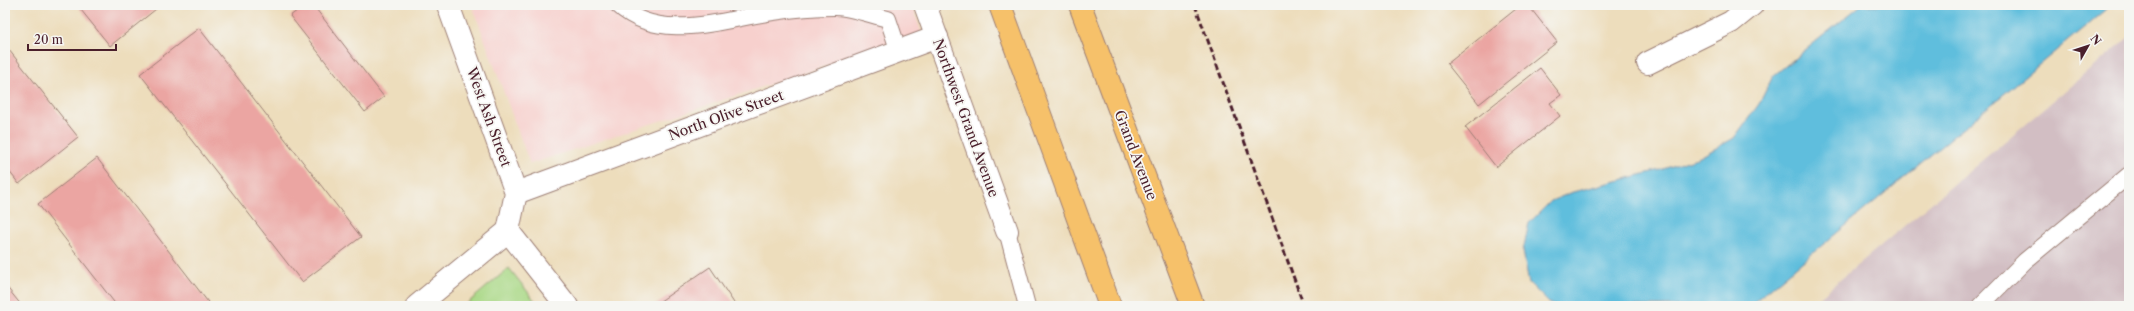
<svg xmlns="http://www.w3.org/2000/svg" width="2134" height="311" viewBox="0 0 2134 311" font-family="'Libre Caslon Text',serif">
  <rect width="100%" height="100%" fill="#f6f6f2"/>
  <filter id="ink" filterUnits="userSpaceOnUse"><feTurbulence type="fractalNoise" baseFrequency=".025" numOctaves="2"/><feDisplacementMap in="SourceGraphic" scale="8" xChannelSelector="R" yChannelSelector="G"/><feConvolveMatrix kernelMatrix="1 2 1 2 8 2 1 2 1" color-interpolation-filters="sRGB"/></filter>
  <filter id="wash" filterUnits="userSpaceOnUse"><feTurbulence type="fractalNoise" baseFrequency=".012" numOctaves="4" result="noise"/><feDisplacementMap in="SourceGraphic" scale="16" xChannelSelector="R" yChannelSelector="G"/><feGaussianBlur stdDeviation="0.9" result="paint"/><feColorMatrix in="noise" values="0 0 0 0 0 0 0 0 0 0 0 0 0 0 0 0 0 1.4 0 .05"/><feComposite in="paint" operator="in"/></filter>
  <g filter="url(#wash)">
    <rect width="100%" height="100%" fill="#edddbc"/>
    <path fill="#f7d0cd" d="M 472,5 L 912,5 L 922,34 L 530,164 Z"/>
    <path fill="#d2bec3" d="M 2129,37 L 2129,306 L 1809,306 Z"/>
    <path fill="#a9d885" stroke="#7a7c58" d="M 509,268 L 539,306 L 464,306 Z"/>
    <path fill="#5ebedd" stroke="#546e84" d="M 1861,5 L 2111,5 L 1749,306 L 1554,306 L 1549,303 L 1529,283 L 1523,251 L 1529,223 L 1551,201 L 1573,192 L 1660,170 L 1700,157 L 1734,138 L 1759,104 L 1773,76 Z"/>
    <g id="blocks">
      <g fill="#eba5a2">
        <path d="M 77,5 L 161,5 L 110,46 Z"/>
        <path d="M 305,5 L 313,5 L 384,97 L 365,112 L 290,16 Z"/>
        <path d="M 1521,5 L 1528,5 L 1557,42 L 1479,104 L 1447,64 Z"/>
        <path d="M 199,28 L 361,237 L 302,282 L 140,74 Z"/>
        <path d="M 5,45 L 78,137 L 19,184 L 5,166 Z"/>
        <path d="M 1540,68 L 1561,95 L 1550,103 L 1560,116 L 1496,167 L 1465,127 Z"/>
        <path d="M 97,158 L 211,306 L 117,306 L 38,204 Z"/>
        <path d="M 710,267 L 736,306 L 653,306 Z"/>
        <path d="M 5,285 L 22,306 L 5,306 Z"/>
      </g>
    </g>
  </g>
  <g filter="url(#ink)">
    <use href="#blocks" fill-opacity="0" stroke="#9c7e74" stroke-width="1"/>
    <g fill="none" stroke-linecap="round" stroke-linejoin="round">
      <g stroke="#9c7e74" stroke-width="18">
        <g id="lane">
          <path d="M 618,5 C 660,44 724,19 773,12 C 793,9 814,7 834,7 C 849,6 873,16 888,19 L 899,52"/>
          <path d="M 1007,231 L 1027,306"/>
          <path d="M 1980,306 L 2025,261 L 2129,175"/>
        </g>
      </g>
      <g stroke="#9c7e74" stroke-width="24">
        <g id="street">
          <path d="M 448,5 L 516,193 L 508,231"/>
          <path d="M 925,5 L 1007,231"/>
          <path d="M 1648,63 L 1731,22 L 1752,5"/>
          <path d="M 516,193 L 937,37"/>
          <path d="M 508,231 L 567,306"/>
          <path d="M 417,306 L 508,231"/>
        </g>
      </g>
      <g stroke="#9c7e74" stroke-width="24">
        <g id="highway">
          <path d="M 1000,5 L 1110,306"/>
          <path d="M 1080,5 L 1193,306"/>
        </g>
      </g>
      <use href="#lane" stroke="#fff" stroke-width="16"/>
      <use href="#street" stroke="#fff" stroke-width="22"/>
      <use href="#highway" stroke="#f6c16b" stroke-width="22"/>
      <path stroke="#4a1f2b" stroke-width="3" stroke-dasharray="6 3" stroke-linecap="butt" d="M 1195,5 L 1304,306"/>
    </g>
  </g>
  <g text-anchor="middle" stroke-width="3.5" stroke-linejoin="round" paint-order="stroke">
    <g font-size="14" fill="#4a1f2b" stroke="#f6f6f2">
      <text transform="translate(726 115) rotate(-20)" y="5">North Olive Street</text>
      <text transform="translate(489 117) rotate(70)" y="5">West Ash Street</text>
      <text transform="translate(966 118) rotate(70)" y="5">Northwest Grand Avenue</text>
      <text transform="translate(1136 155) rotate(69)" y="5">Grand Avenue</text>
    </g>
  </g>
  <rect width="2134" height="311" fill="none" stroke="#f6f6f2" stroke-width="20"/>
  <g transform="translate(2088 46) rotate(51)" stroke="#f6f6f2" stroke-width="3" paint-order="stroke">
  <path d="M0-3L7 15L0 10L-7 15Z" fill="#4a1f2b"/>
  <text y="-6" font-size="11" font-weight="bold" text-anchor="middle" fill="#4a1f2b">N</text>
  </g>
  <path d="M28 44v6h88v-6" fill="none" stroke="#4a1f2b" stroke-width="2"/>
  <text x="34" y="44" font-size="12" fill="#4a1f2b" stroke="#f6f6f2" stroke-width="3" paint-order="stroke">20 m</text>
</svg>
